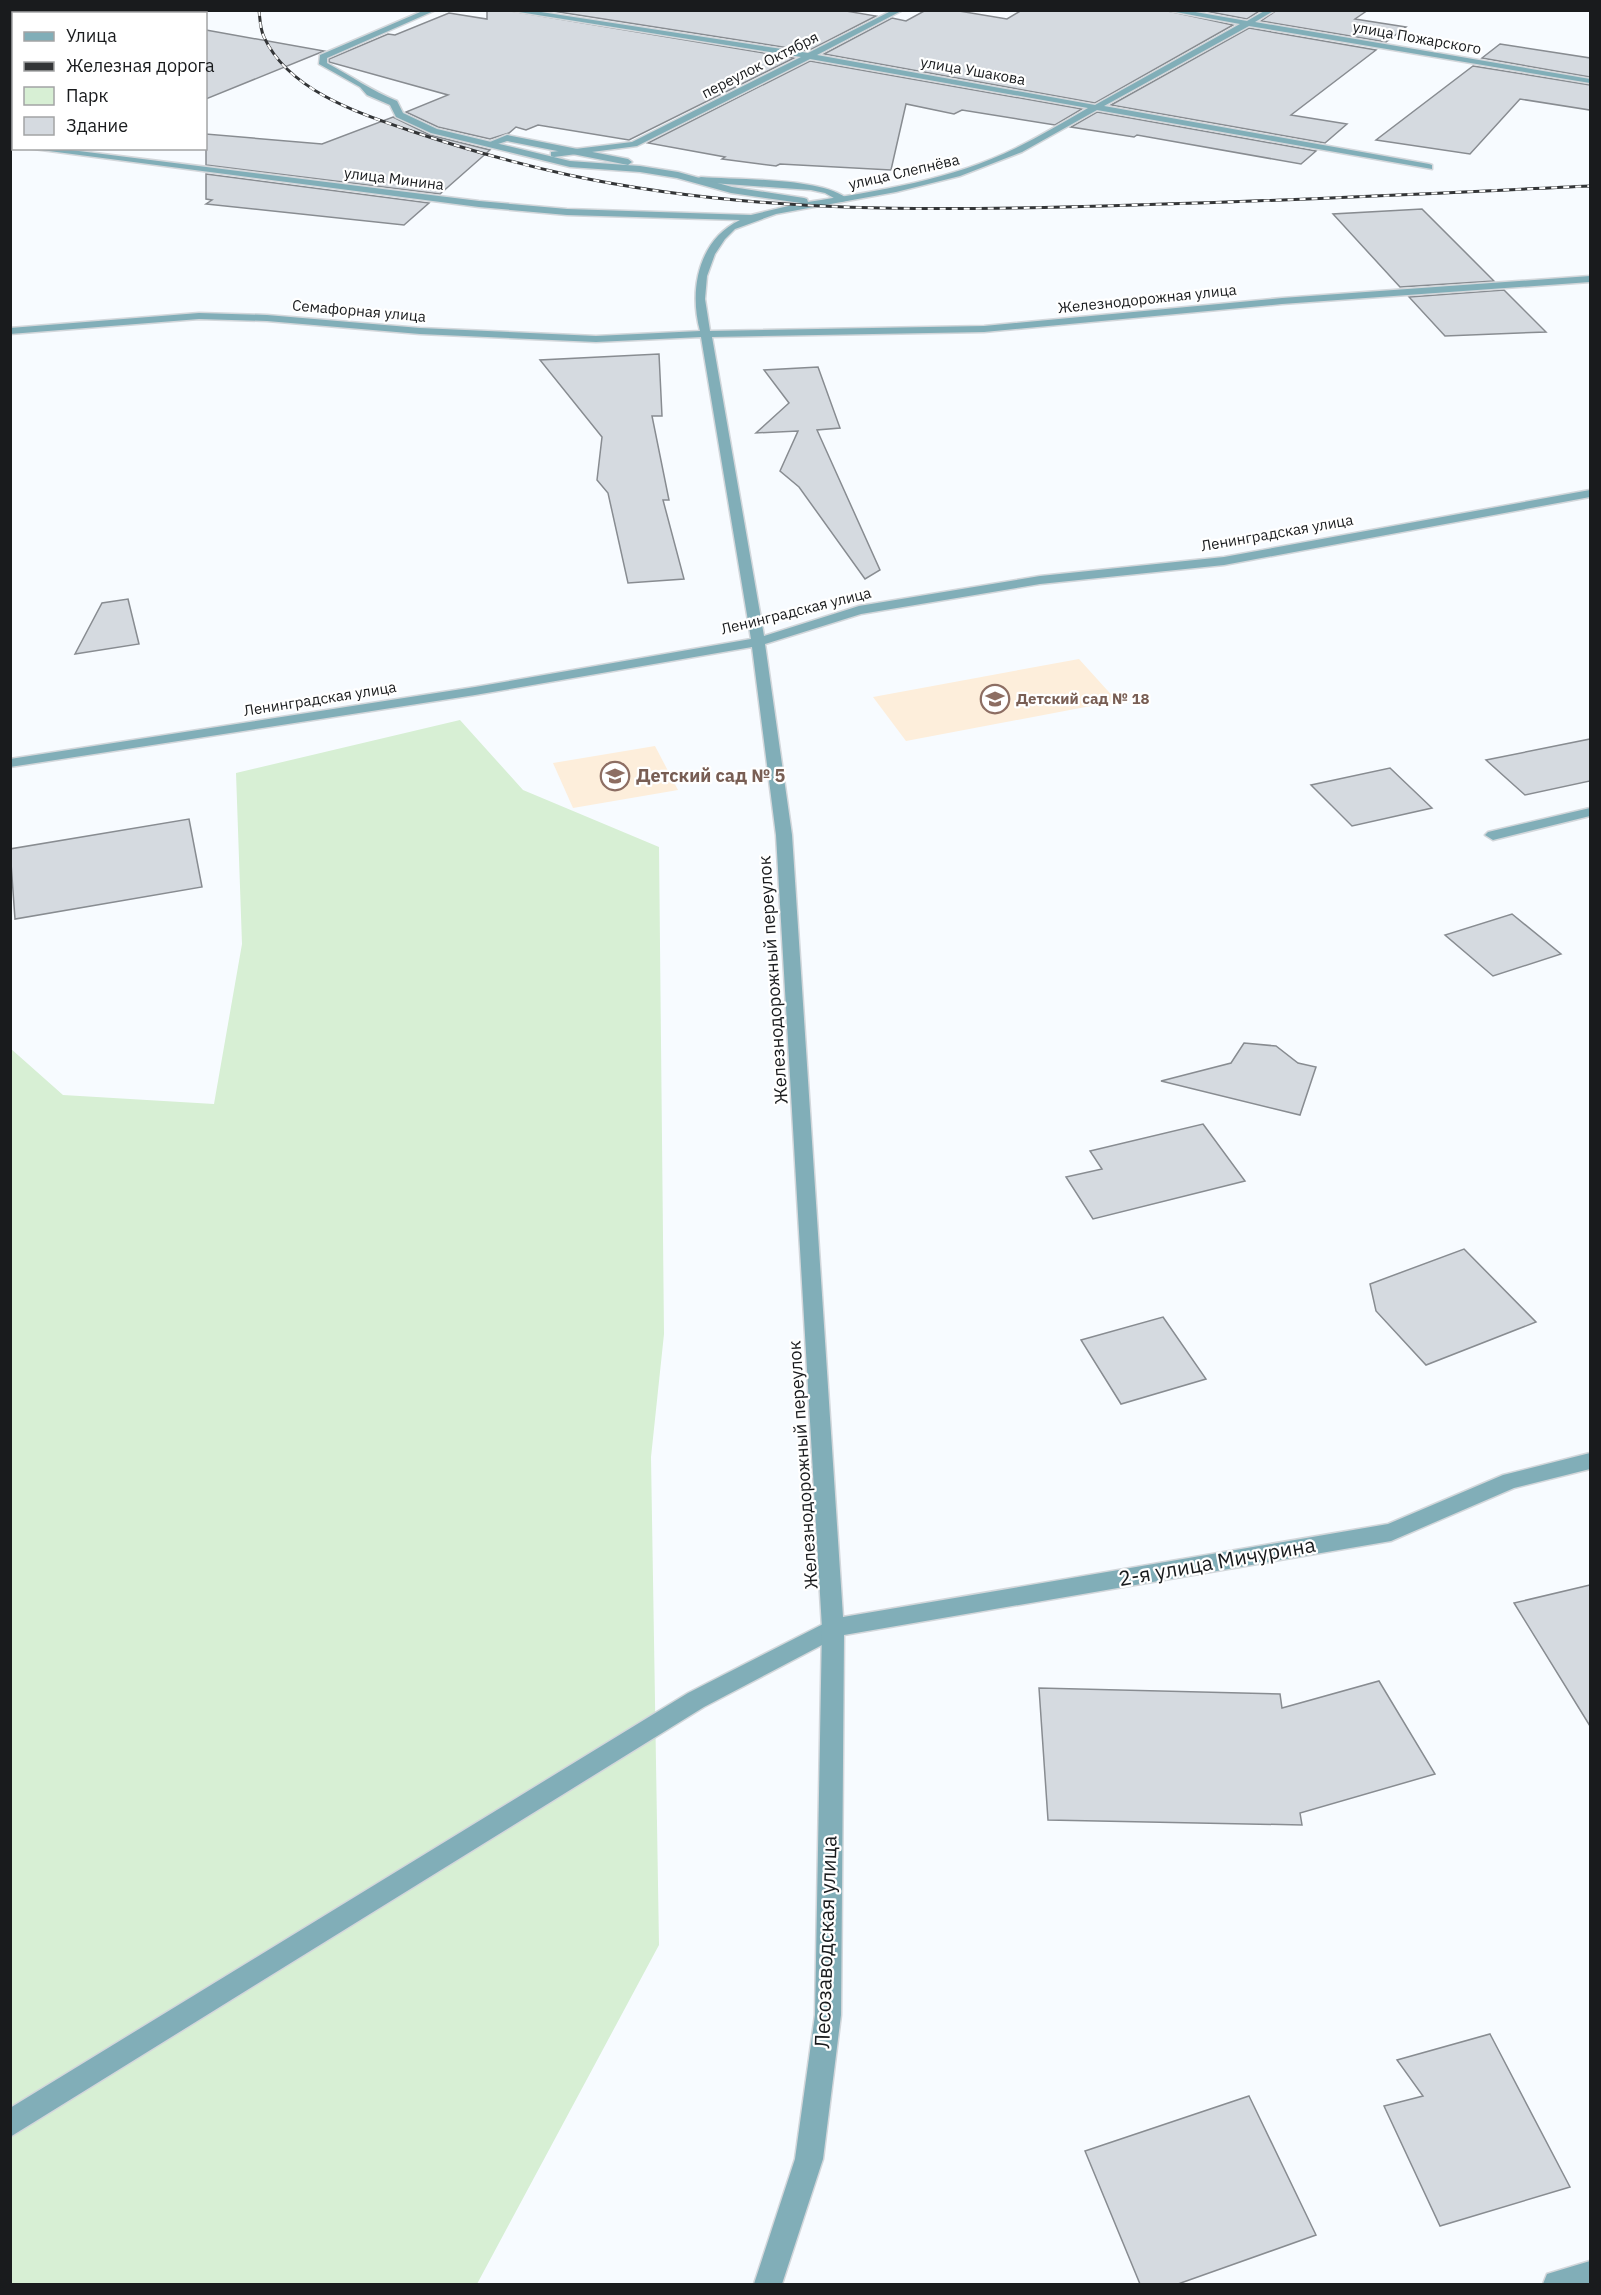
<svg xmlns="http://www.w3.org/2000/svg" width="1601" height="2295" viewBox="0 0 1601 2295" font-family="'IBM Plex Sans',sans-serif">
  <rect width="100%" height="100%" fill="#f7fbff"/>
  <g fill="#fdeedb">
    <path d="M 1079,659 L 1117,701 L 906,741 L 873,697 Z"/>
    <path d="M 655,746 L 678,790 L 573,808 L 553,763 Z"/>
  </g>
  <path fill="#d7efd4" d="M 460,720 L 523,790 L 659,847 L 664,1334 L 651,1457 L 659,1945 L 477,2284 L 11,2284 L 10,1048 L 63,1095 L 214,1104 L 242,944 L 236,773 Z"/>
  <g fill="#d5dae0" stroke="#888c91" stroke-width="1.5">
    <path d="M 487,10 L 505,10 L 794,58 L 629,140 L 538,125 L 526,130 L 516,127 L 509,133 L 490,139 L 438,127 L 406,112 L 448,95 L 329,62 L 329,59 L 388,34 L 395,35 L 449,13 L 487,19 Z"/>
    <path d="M 546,10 L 840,10 L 876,16 L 808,51 Z"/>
    <path d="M 926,10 L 953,10 L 1007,19 L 1022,10 L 1163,10 L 1233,25 L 1095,103 L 824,54 L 892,18 L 906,21 Z"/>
    <path d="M 1200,10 L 1261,10 L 1247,19 Z"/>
    <path d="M 1277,10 L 1368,10 L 1355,19 L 1406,27 L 1386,42 L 1261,21 Z"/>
    <path d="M 1249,28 L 1376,50 L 1291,115 L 1347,124 L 1325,143 L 1111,105 Z"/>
    <path d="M 206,30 L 324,51 L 206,99 Z"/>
    <path d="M 1500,44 L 1590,58 L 1590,77 L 1482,58 Z"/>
    <path d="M 810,61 L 1082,109 L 1055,125 L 962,110 L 954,114 L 906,104 L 891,170 L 780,164 L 776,166 L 722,159 L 725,157 L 648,143 Z"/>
    <path d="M 1473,66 L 1590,85 L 1590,110 L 1520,99 L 1470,154 L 1376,140 Z"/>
    <path d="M 1097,112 L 1316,151 L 1301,164 L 1137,135 L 1134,137 L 1071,127 Z"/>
    <path d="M 393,117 L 430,135 L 490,150 L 440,194 L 206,165 L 206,134 L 322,144 Z"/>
    <path d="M 206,174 L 429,203 L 404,225 L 206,204 L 212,200 L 206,199 Z"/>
    <path d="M 1422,209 L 1494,281 L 1400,287 L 1333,214 Z"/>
    <path d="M 1504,290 L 1546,332 L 1445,336 L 1409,297 Z"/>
    <path d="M 659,354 L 662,416 L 652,416 L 669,500 L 663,500 L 684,579 L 628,583 L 608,493 L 597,480 L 602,437 L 540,360 Z"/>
    <path d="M 818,367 L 840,428 L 817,430 L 880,570 L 865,579 L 799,487 L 780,471 L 798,431 L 756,433 L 789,403 L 764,370 Z"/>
    <path d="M 128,599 L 139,644 L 75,654 L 102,603 Z"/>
    <path d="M 1590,739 L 1590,781 L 1525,795 L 1486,760 Z"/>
    <path d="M 1390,768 L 1432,808 L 1352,826 L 1311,785 Z"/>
    <path d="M 189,819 L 202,887 L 15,919 L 10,849 Z"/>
    <path d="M 1512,914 L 1561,954 L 1493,976 L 1445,935 Z"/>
    <path d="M 1244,1043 L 1276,1046 L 1298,1063 L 1316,1067 L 1300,1115 L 1161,1081 L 1231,1063 Z"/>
    <path d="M 1203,1124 L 1245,1181 L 1093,1219 L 1066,1177 L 1102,1169 L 1090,1151 Z"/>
    <path d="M 1464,1249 L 1536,1322 L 1426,1365 L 1376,1311 L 1370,1284 Z"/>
    <path d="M 1163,1317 L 1206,1379 L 1121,1404 L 1081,1340 Z"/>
    <path d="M 1590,1585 L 1590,1726 L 1514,1603 Z"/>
    <path d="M 1379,1681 L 1435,1774 L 1300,1813 L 1302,1825 L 1048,1820 L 1039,1688 L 1280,1694 L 1282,1708 Z"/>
    <path d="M 1490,2034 L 1570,2187 L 1440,2226 L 1384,2106 L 1423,2096 L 1397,2060 Z"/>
    <path d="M 1249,2096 L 1316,2235 L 1178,2284 L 1140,2284 L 1085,2151 Z"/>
  </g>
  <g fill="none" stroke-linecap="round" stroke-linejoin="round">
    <g stroke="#d3d7db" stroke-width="3">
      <g id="lane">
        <path d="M 507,135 L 628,159 L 632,162 L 628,165 L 507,141 L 489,147 L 485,144 Z"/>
        <path d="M 701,177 C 737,180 823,177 849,200 L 841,202 L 825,193 L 811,190 L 698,182 L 698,178 Z"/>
        <path d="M 833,1619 L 841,1621 L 844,1628 L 841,1635 L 704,1707 L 10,2137 L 10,2108 L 688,1693 Z"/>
      </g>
    </g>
    <g stroke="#d3d7db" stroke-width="3">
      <g id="street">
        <path d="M 20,10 L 30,10 L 26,14 L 16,14 Z"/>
        <path d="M 425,10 L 436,10 L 327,58 L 327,63 C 351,76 372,91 397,101 L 403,113 L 437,129 L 570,161 L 640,166 L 678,172 L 732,187 L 804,198 L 807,199 L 808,202 C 878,191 951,180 1016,148 C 1040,136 1064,122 1088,108 L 810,59 L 637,146 L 554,157 L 551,156 L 551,152 L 632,142 L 801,57 L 507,10 L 528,10 L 808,53 L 893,10 L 903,10 L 817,55 L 1095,105 L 1240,24 L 1165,10 L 1184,10 L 1247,21 L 1266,10 L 1275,10 L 1255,22 L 1590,79 L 1590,83 L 1249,26 L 1104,106 L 1429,164 L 1432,165 L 1432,169 L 1097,110 L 1022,152 L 960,176 L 896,192 L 776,214 L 735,229 L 725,239 L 715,254 L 707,276 L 705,299 L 710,331 L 984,326 L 1282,298 L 1590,276 L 1590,282 L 1282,304 L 984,332 L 712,337 L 764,636 L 859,606 L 1040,576 L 1224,557 L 1590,490 L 1590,497 L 1224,565 L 1040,584 L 861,614 L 765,644 L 792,835 L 843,1617 L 1388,1524 L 1503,1475 L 1590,1453 L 1590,1469 L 1514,1488 L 1391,1541 L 844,1635 L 841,2015 L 823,2159 L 782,2284 L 754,2284 L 795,2159 L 815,2015 L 822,1628 L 776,835 L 752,647 L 475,695 L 10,767 L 10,759 L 475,687 L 751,639 L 701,337 L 596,342 L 420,334 L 267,321 L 199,319 L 10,334 L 10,328 L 199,313 L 267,315 L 420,328 L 596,336 L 700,331 C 689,290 698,240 740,220 L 567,215 L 479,207 L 26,148 L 55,148 L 479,201 L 567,209 L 751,215 L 801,203 L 731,193 L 677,178 L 640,172 L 570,167 L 431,133 L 396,117 L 390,105 L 367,95 L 360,87 L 319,64 L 320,55 Z"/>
        <path d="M 10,143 L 14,143 L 14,148 L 10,149 Z"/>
        <path d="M 1590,808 L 1590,816 L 1493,840 L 1485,835 L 1488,832 Z"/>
        <path d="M 1590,2261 L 1590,2284 L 1543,2284 L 1547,2274 Z"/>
      </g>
    </g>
    <use href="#lane" fill="#81aeb8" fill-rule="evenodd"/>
    <use href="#street" fill="#81aeb8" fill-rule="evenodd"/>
    <g stroke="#333537" stroke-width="3">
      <g id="rail">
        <path d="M 259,10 C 260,19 260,29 264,37 C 288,90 358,113 408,130 C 461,148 514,163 569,175 C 754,215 947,211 1135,205 C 1287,201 1438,193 1590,186"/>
        <path d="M 110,14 L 117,10"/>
        <path d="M 10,55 L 14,54"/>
      </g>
    </g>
    <use href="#rail" stroke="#fff" stroke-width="2" stroke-dasharray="6" stroke-linecap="butt"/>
  </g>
  <defs>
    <g id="school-ring" transform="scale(1.5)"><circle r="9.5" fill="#fff" stroke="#8d6e63" stroke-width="1.5"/><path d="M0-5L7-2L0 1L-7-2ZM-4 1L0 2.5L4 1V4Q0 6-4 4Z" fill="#8d6e63"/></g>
  </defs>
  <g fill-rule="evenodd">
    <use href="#school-ring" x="995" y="699"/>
    <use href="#school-ring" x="615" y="776"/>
  </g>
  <g text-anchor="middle" stroke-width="4.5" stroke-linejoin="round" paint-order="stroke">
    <g font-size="15" fill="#191b1d" stroke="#fff">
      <text transform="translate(1417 38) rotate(10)" y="5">улица Пожарского</text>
      <text transform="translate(760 65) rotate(-27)" y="5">переулок Октября</text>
      <text transform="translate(973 71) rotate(10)" y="5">улица Ушакова</text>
      <text transform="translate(904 172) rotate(-13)" y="5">улица Слепнёва</text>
      <text transform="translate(394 179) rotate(7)" y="5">улица Минина</text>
      <text transform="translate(1147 299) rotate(-6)" y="5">Железнодорожная улица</text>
      <text transform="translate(359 311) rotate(5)" y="5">Семафорная улица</text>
      <text transform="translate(1277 533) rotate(-10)" y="5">Ленинградская улица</text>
      <text transform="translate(796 611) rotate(-14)" y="5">Ленинградская улица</text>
      <text transform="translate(320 699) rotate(-9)" y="5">Ленинградская улица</text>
    </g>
    <g font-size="15" font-weight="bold" fill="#785e54" stroke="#fff" text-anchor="start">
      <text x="1016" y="704">Детский сад № 18</text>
    </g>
    <g font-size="18" font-weight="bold" fill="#785e54" stroke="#fff" text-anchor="start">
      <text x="636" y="782">Детский сад № 5</text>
    </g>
    <g font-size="18" fill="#191b1d" stroke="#fff">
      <text transform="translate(773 980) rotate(-94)" y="6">Железнодорожный переулок</text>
      <text transform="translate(803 1465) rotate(-94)" y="6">Железнодорожный переулок</text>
    </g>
    <g font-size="21" fill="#191b1d" stroke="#fff">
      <text transform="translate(1217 1562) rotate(-10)" y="7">2-я улица Мичурина</text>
      <text transform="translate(826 1942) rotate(-88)" y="7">Лесозаводская улица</text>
    </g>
  </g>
  <rect width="1601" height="2295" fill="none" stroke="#191b1d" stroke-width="24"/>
  <rect x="12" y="12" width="195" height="138" fill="#ffffff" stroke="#a3a4a5" stroke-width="1.5"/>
  <rect x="24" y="32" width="30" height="9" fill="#81aeb8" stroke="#a3a4a5" stroke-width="1.5"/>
  <text x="66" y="42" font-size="18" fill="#191b1d">Улица</text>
  <rect x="24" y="62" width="30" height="9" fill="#333537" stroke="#a3a4a5" stroke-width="1.5"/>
  <text x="66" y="72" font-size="18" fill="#191b1d">Железная дорога</text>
  <rect x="24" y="87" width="30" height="18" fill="#d7efd4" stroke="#a3a4a5" stroke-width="1.5"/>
  <text x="66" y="102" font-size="18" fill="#191b1d">Парк</text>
  <rect x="24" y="117" width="30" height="18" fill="#d5dae0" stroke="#a3a4a5" stroke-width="1.5"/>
  <text x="66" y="132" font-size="18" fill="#191b1d">Здание</text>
</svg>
